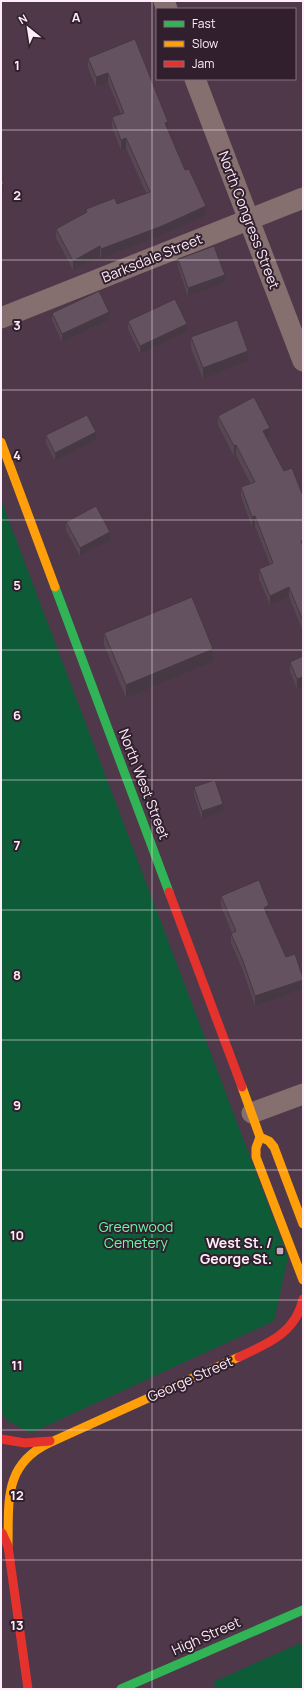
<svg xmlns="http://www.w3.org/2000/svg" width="304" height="1690" viewBox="0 0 304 1690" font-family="Manrope,sans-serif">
  <rect width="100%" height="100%" fill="#4e3849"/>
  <g fill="#0e5b38">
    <path d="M 1,500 L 288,1257 L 274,1321 L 31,1433 L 6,1420 L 1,1412 Z"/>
    <path d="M 303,1642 L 303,1689 L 216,1689 L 213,1682 Z"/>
  </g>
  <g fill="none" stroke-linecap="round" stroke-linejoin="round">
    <g stroke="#866f6f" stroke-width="21">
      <path d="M 164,1 L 167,9"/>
      <path d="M 195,79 L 303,361"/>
      <path d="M 1,318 L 303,198"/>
      <path d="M 252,1113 L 303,1094"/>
    </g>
    <g stroke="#30b455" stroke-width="9">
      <path d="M 55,587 L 169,892"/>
      <path d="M 121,1689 L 303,1610"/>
    </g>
    <g stroke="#ff9f0a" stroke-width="9">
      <path d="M 1,442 L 55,587"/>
      <path d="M 242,1087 L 260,1137 L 256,1148 L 256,1157 L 303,1280"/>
      <path d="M 260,1137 L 269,1141 L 274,1147 L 303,1224"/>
      <path d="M 8,1546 C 9,1502 3,1465 49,1443 L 239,1357"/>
    </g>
    <g stroke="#e5322d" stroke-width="9">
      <path d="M 169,892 L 242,1087"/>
      <path d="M 239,1357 C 267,1344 296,1333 303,1299"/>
      <path d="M 1,1439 L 25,1443 L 50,1441"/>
      <path d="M 2,1533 L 8,1546 L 28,1689"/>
    </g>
  </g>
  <g fill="#564753">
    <path d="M 135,39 L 168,130 L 206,216 L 162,235 L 101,259 L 100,256 L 73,270 L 56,238 L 56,229 L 86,213 L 86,209 L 117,204 L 146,193 L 126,148 L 121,150 L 112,127 L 112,117 L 121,114 L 108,82 L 96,87 L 88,68 L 88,58 Z"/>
    <path d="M 178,259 L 225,283 L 188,296 L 178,267 Z"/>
    <path d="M 52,313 L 109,320 L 62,342 L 52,320 Z"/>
    <path d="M 128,321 L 187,332 L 140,354 L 128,329 Z"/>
    <path d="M 191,337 L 248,361 L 203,379 L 191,348 Z"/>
    <path d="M 218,416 L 270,437 L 267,439 L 284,471 L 303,496 L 303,631 L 289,597 L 270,605 L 259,579 L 259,569 L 270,564 L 255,526 L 252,527 L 241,497 L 241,487 L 250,483 L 236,455 L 234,456 L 218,425 Z"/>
    <path d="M 46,435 L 96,440 L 55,461 L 46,443 Z"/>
    <path d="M 66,522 L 110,540 L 80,556 L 66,530 Z"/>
    <path d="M 104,633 L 213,662 L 126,698 L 104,645 Z"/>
    <path d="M 303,656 L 297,689 L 290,671 L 290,662 Z"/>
    <path d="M 194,787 L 223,812 L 202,819 L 194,795 Z"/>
    <path d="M 221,896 L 269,915 L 268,916 L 286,957 L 303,978 L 303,989 L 255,1006 L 243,971 L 231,943 L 231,934 L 232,933 L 221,906 Z"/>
  </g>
  <g fill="#463943">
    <path d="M 108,73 L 108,82 L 96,87 L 96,77 Z"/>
    <path d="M 168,122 L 168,132 L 165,123 Z"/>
    <path d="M 126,138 L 126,148 L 121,150 L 121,140 Z"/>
    <path d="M 4,184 L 4,192 L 1,193 L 1,185 Z"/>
    <path d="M 206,206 L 206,216 L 162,235 L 101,259 L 101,249 Z"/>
    <path d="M 100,246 L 100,256 L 73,270 L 73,261 Z"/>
    <path d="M 225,275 L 225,283 L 188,296 L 188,288 Z"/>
    <path d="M 109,312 L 109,320 L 62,342 L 62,334 Z"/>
    <path d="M 187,324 L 187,332 L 140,354 L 140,346 Z"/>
    <path d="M 248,351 L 248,361 L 203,379 L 203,368 Z"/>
    <path d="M 270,428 L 270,437 L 263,441 L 263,431 Z"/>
    <path d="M 96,432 L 96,440 L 55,461 L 55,453 Z"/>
    <path d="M 236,445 L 236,455 L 234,456 L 234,446 Z"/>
    <path d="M 255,516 L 255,526 L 252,527 L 252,517 Z"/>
    <path d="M 110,532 L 110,540 L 80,556 L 80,548 Z"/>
    <path d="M 289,587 L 289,597 L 270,605 L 270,596 Z"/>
    <path d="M 213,649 L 213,662 L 126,698 L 126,685 Z"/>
    <path d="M 303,677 L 303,687 L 297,689 L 297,679 Z"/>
    <path d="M 223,804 L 223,812 L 202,819 L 202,811 Z"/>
    <path d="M 269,905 L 269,915 L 264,917 L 264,908 Z"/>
    <path d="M 303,980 L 303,989 L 255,1006 L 255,996 Z"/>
  </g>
  <g fill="#645260" stroke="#463943">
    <path d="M 135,39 L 168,122 L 165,123 L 185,170 L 189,169 L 206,206 L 162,226 L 101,249 L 100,246 L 73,261 L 56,229 L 87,212 L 86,209 L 115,198 L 117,204 L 150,192 L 126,138 L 121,140 L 112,117 L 124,113 L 108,73 L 96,77 L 88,58 Z"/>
    <path d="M 1,176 L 4,184 L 1,185 Z"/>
    <path d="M 214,246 L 225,275 L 188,288 L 178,259 Z"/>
    <path d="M 99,291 L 109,312 L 62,334 L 52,313 Z"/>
    <path d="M 175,299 L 187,324 L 140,346 L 128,321 Z"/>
    <path d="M 237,320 L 248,351 L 203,368 L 191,337 Z"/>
    <path d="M 254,397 L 270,428 L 263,431 L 284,471 L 292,468 L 303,496 L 303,541 L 301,541 L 303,546 L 303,621 L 289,587 L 270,596 L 259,569 L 273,563 L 255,516 L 252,517 L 241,487 L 255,482 L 236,445 L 234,446 L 218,416 Z"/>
    <path d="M 87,415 L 96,432 L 55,453 L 46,435 Z"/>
    <path d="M 96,506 L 110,532 L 80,548 L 66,522 Z"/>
    <path d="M 192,597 L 213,649 L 126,685 L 104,633 Z"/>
    <path d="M 303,656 L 303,677 L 297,679 L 290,662 Z"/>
    <path d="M 215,780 L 223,804 L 202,811 L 194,787 Z"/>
    <path d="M 259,880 L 269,905 L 264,908 L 286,957 L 295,954 L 303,978 L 303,980 L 255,996 L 243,961 L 231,934 L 236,931 L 221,896 Z"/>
  </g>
  <path fill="none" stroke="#fdedf8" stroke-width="1" stroke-opacity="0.55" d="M 152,1 L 152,1689M 1,130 L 303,130M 1,260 L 303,260M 1,390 L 303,390M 1,520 L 303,520M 1,650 L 303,650M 1,780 L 303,780M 1,910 L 303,910M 1,1040 L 303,1040M 1,1170 L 303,1170M 1,1300 L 303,1300M 1,1430 L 303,1430M 1,1560 L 303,1560"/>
  <rect fill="#c0aebb" stroke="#311f2d" stroke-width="1.5" x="276" y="1247" width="8" height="8" rx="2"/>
  <g text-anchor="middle" stroke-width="4" stroke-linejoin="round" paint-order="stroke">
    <g font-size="14" fill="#fdedf8" stroke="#311f2d">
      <text transform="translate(249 220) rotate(69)" y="5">North Congress Street</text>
      <text transform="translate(152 258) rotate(-22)" y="5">Barksdale Street</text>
      <text transform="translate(144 784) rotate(69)" y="5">North West Street</text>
      <text transform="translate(190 1379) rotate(-24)" y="5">George Street</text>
      <text transform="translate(206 1636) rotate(-24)" y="5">High Street</text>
    </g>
    <g font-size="14" fill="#67f9a5" stroke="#311f2d">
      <text x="136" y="1232">Greenwood<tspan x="136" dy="16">Cemetery</tspan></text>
    </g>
    <g font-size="14" font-weight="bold" fill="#fdedf8" stroke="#311f2d" text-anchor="end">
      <text x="272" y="1248">West St. /<tspan x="272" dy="16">George St.</tspan></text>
    </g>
  </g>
  <g font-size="13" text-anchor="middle" font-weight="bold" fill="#fdedf8" stroke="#311f2d" stroke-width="4" stroke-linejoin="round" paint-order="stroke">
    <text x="76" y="22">A</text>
    <text x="17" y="70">1</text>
    <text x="17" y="200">2</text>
    <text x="17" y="330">3</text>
    <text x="17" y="460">4</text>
    <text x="17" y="590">5</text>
    <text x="17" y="720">6</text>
    <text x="17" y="850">7</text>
    <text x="17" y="980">8</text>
    <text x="17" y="1110">9</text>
    <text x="17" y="1240">10</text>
    <text x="17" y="1370">11</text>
    <text x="17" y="1500">12</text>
    <text x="17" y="1630">13</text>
  </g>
  <rect width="304" height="1690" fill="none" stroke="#fdedf8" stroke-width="4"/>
  <rect x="156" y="8" width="140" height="72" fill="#311f2d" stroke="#83717e"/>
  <rect x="164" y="21" width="20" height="6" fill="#30b455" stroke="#83717e"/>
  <text x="192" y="28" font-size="12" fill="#fdedf8">Fast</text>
  <rect x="164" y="41" width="20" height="6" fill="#ff9f0a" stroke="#83717e"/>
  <text x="192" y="48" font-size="12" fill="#fdedf8">Slow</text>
  <rect x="164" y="61" width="20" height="6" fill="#e5322d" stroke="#83717e"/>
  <text x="192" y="68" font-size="12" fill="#fdedf8">Jam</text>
  <g transform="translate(28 28) rotate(330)" stroke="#311f2d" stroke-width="3" paint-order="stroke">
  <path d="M0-3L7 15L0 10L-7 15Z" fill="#fdedf8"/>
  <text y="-6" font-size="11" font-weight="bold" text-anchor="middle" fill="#fdedf8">N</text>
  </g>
</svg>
